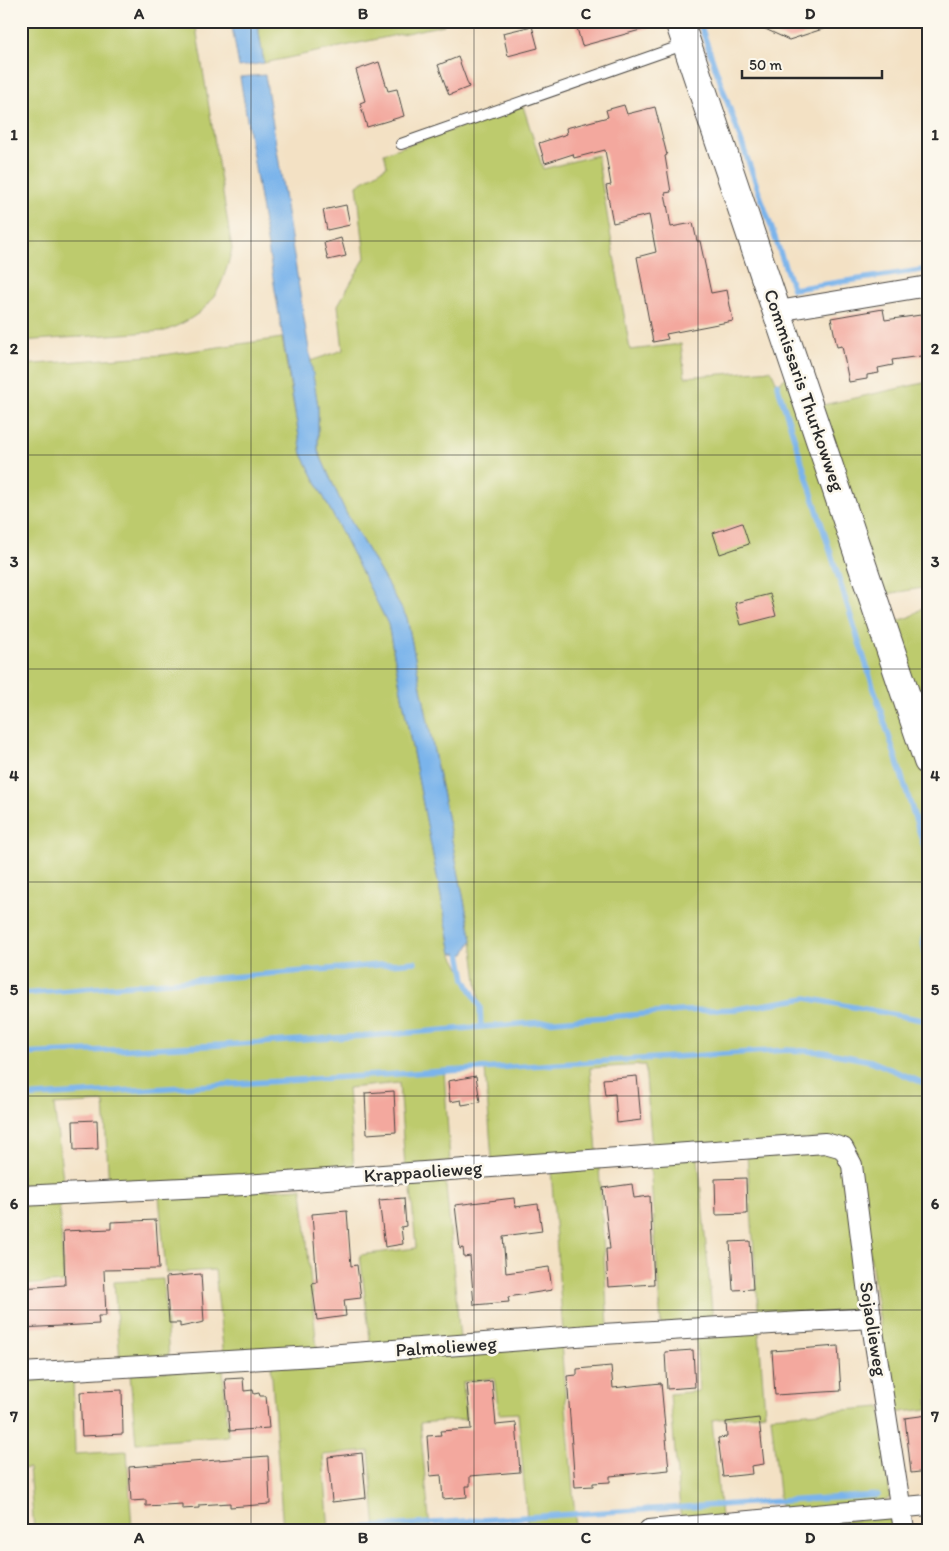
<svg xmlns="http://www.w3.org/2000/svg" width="949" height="1551" viewBox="0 0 949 1551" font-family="Itim,sans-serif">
  <rect width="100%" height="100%" fill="#fbf7ec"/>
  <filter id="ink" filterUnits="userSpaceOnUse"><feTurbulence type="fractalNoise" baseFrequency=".02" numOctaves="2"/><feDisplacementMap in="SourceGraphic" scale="10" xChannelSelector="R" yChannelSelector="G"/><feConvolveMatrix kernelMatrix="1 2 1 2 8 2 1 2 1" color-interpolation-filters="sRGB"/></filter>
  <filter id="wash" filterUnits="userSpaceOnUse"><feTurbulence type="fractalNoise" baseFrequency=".0096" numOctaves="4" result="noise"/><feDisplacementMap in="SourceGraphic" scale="20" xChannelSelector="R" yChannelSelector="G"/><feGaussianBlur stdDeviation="1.12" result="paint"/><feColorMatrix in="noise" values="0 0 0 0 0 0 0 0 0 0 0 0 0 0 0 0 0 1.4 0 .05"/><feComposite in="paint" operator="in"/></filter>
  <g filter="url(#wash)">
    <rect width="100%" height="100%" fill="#f3e1c4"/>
    <g fill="#bdcb6d" stroke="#747b4c">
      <path d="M 21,21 L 195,21 L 232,249 C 220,296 210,313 165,331 L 21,341 Z"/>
      <path d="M 257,21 L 443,21 L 444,25 L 264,63 Z"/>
      <path d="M 523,106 L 543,169 L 597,155 L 630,350 L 681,344 L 685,377 L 771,370 L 777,384 L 791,374 L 928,783 L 928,1409 L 893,1413 L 857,1164 L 850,1137 L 652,1149 L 645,1065 L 590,1068 L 597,1152 L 492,1160 L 485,1069 L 444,1071 L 450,1162 L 405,1166 L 399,1083 L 348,1088 L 354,1170 L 109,1187 L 104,1102 L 54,1105 L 64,1187 L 21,1189 L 21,365 L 163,355 L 282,338 L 302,454 L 388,624 L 452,953 L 480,1006 L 472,940 L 407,618 L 346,513 L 318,451 L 318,406 L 310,361 L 343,350 L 338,305 L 365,258 L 357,185 L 387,166 L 384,153 Z"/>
      <path d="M 928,382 L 928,587 L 881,595 L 818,406 Z"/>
      <path d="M 928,604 L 928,727 L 891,623 L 910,617 Z"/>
      <path d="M 817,1149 L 837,1155 L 844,1163 L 862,1305 L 858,1310 L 759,1319 L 747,1155 Z"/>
      <path d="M 698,1158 L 713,1322 L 661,1326 L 650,1162 Z"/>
      <path d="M 599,1165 L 608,1327 L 563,1332 L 551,1170 Z"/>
      <path d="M 445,1175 L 460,1339 L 371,1347 L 360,1255 L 416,1248 L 410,1178 Z"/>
      <path d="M 302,1188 L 317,1350 L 224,1357 L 215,1270 L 166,1273 L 159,1196 Z"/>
      <path d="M 59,1199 L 64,1282 L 21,1285 L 21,1201 Z"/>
      <path d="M 163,1279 L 169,1357 L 120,1361 L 114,1282 Z"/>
      <path d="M 759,1332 L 765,1413 L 712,1420 L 721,1517 L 681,1521 L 670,1394 L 699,1391 L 696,1335 Z"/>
      <path d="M 561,1343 L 576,1530 L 528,1530 L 518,1413 L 499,1414 L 494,1378 L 463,1382 L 466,1419 L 420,1423 L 430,1530 L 376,1530 L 369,1451 L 323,1455 L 329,1530 L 283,1530 L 271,1364 Z"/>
      <path d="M 223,1368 L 228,1436 L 136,1443 L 130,1374 Z"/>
      <path d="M 73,1374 L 75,1454 L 127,1451 L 132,1530 L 34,1530 L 29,1468 L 21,1469 L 21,1377 Z"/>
      <path d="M 881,1407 L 890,1497 L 885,1501 L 781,1513 L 771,1416 Z"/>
      <path d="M 888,1517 L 892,1520 L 897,1530 L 748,1530 Z"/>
    </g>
    <g fill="#7ab4eb" stroke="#52708b">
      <path d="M 231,21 L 257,21 L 264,63 L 239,67 Z"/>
      <path d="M 265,75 L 318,406 L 318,451 L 346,513 L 407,618 L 472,940 L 465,954 L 452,953 L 388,624 L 302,454 L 240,77 Z"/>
    </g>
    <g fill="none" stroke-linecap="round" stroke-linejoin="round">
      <g stroke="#7ab4eb" stroke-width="5.5">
        <path d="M 699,21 L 793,289 L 928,269"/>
        <path d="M 777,384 L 928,859"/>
        <path d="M 928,922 L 923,940 L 928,969"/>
        <path d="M 459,947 L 465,979 L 480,1007 L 481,1027"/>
        <path d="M 21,994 L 415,962"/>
        <path d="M 21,1054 L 223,1045 L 395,1034 L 681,1011 L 737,1009 L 806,998 L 928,1021"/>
        <path d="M 21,1097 L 787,1050 L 824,1052 L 871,1061 L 928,1085"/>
        <path d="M 320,1530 L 878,1495"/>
      </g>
    </g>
    <g id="blocks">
      <g fill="#f3a89e">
        <path d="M 575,21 L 654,21 L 655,26 L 582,46 Z"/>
        <path d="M 748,21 L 837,21 L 838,24 L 789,40 Z"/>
        <path d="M 532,26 L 538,48 L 508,56 L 503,33 Z"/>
        <path d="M 458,57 L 469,87 L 449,95 L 438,65 Z"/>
        <path d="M 379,62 L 388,91 L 397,89 L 404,116 L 367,127 L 360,103 L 365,101 L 356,70 Z"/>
        <path d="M 624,105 L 627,114 L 655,107 L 667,155 L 665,156 L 671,192 L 665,193 L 671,227 L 693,223 L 697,241 L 700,241 L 711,293 L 727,290 L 733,321 L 666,334 L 668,339 L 653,342 L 637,257 L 656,252 L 649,215 L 613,223 L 606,186 L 611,185 L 605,150 L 574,158 L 573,154 L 545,163 L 539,143 L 567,134 L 566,128 L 608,117 L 606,110 Z"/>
        <path d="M 346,205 L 350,225 L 327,230 L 323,210 Z"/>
        <path d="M 341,238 L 346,256 L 328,260 L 324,243 Z"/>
        <path d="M 883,309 L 885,320 L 928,314 L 928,355 L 892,360 L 893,365 L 878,368 L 879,373 L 867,375 L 867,379 L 849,382 L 842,346 L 837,347 L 831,318 Z"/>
        <path d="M 742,523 L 749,544 L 720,554 L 713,533 Z"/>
        <path d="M 770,594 L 776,616 L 741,625 L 735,603 Z"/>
        <path d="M 476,1076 L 480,1102 L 462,1105 L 461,1100 L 450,1102 L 448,1081 Z"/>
        <path d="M 637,1076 L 641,1120 L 617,1123 L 615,1094 L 605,1095 L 603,1079 Z"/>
        <path d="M 394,1091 L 396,1132 L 367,1134 L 365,1093 Z"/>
        <path d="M 97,1120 L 98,1149 L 74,1150 L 73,1121 Z"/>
        <path d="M 746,1178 L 747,1214 L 716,1215 L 715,1179 Z"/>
        <path d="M 632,1184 L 634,1198 L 650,1196 L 654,1284 L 608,1287 L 606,1249 L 610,1249 L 603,1188 Z"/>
        <path d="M 404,1198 L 406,1226 L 401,1227 L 403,1244 L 385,1247 L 379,1200 Z"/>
        <path d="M 514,1198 L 515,1207 L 538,1204 L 542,1231 L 503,1236 L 506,1273 L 549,1267 L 552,1290 L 508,1297 L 509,1302 L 474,1305 L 470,1256 L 464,1257 L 463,1248 L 460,1249 L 455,1205 Z"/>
        <path d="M 347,1211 L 351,1266 L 357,1265 L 361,1298 L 344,1300 L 346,1316 L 317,1320 L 312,1283 L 317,1282 L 312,1214 Z"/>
        <path d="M 156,1220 L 159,1269 L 104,1270 L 106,1316 L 98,1316 L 99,1324 L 21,1328 L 21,1288 L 65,1285 L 63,1231 L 111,1229 L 111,1222 Z"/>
        <path d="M 750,1241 L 753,1289 L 733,1290 L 730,1242 Z"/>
        <path d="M 201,1274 L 204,1322 L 180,1327 L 180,1323 L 169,1323 L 166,1277 Z"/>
        <path d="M 838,1346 L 841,1391 L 775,1395 L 772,1351 Z"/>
        <path d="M 693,1350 L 695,1387 L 667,1389 L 665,1352 Z"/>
        <path d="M 611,1366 L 613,1388 L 661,1383 L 669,1470 L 610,1476 L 610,1482 L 593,1483 L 593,1486 L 575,1487 L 567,1376 L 577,1375 L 577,1369 Z"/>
        <path d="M 243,1378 L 244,1391 L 253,1390 L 254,1394 L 259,1393 L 260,1396 L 266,1396 L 269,1428 L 230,1431 L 225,1379 Z"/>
        <path d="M 492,1381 L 496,1425 L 516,1423 L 520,1472 L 470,1476 L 470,1486 L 466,1486 L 467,1497 L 443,1499 L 441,1475 L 430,1476 L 427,1436 L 441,1435 L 440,1431 L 471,1429 L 467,1384 Z"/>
        <path d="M 122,1390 L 123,1434 L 82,1436 L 80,1392 Z"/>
        <path d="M 928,1415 L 928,1471 L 911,1473 L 905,1418 Z"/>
        <path d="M 759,1418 L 764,1464 L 751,1466 L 752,1474 L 723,1477 L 718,1438 L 727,1437 L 726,1422 Z"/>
        <path d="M 362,1453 L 366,1498 L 332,1502 L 328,1457 Z"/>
        <path d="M 268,1456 L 270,1504 L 230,1507 L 230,1503 L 199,1505 L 199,1508 L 182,1509 L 182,1504 L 146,1506 L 146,1500 L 131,1501 L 129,1467 Z"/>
      </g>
    </g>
  </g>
  <g filter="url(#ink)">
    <use href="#blocks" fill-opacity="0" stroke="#494642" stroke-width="1"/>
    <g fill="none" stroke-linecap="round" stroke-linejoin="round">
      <g stroke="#494642" stroke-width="12">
        <path id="lane" d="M 401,144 L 686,44"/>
      </g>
      <g stroke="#494642" stroke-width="22">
        <g id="street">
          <path d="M 778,311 L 928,286"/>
          <path d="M 21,1196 L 244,1185 L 825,1143 L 843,1148 L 852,1165 L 871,1318 L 904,1530"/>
          <path d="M 21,1373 L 315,1356 L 603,1334 L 871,1318"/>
          <path d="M 649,1530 L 928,1505"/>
        </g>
      </g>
      <g stroke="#494642" stroke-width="30">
        <path id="secondary" d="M 679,21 L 928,761"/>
      </g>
      <use href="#lane" stroke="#fff" stroke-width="10"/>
      <use href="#street" stroke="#fff" stroke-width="20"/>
      <use href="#secondary" stroke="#fff" stroke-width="28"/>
    </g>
  </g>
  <path fill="none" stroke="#2b2b2b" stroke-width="1" stroke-opacity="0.55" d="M 251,21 L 251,1530M 474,21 L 474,1530M 698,21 L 698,1530M 21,241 L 928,241M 21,455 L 928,455M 21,669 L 928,669M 21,882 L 928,882M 21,1096 L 928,1096M 21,1310 L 928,1310"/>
  <g text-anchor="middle" stroke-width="5" stroke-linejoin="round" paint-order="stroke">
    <g font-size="19" fill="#2b2b2b" stroke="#fbf7ec">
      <text transform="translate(805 390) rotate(71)" y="7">Commissaris Thurkowweg</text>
      <text transform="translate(423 1171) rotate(-4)" y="7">Krappaolieweg</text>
      <text transform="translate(874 1329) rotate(81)" y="7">Sojaolieweg</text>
      <text transform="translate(446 1346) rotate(-4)" y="7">Palmolieweg</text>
    </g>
  </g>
  <rect width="949" height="1551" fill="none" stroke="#fbf7ec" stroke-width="55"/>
  <path d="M742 70v8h140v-8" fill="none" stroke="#2b2b2b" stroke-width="2.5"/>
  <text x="749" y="70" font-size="15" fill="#2b2b2b" stroke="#fbf7ec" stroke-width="4" paint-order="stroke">50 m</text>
  <rect x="28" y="28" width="894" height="1496" fill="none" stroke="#2b2b2b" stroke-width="2"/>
  <g font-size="16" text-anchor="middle" font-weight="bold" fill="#2b2b2b">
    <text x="139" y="19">A</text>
    <text x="363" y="19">B</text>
    <text x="586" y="19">C</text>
    <text x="810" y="19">D</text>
    <text x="14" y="140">1</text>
    <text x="935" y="140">1</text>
    <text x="14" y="354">2</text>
    <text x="935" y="354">2</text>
    <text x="14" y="567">3</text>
    <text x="935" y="567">3</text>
    <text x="14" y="781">4</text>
    <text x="935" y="781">4</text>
    <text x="14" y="995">5</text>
    <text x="935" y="995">5</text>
    <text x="14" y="1209">6</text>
    <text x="935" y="1209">6</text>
    <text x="14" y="1422">7</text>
    <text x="935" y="1422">7</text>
    <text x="139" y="1543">A</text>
    <text x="363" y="1543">B</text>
    <text x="586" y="1543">C</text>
    <text x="810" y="1543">D</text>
  </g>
</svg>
